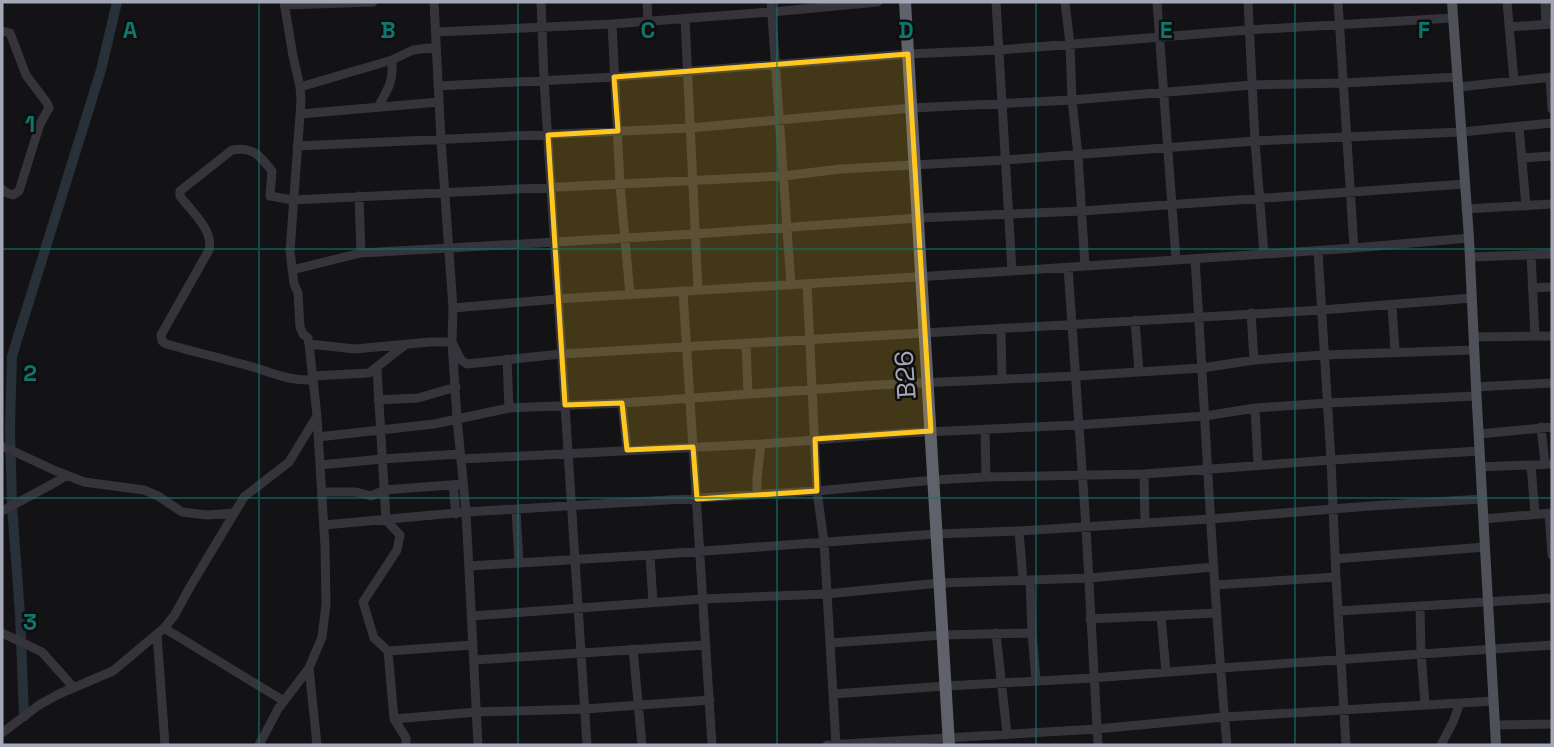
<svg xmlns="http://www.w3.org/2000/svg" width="1554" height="747" viewBox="0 0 1554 747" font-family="'Space Grotesk',sans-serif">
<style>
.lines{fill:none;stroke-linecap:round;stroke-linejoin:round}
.river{stroke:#28303a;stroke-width:10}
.minor{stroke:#34343a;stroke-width:9}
.major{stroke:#4f5159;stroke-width:10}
.highway{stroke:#5f616b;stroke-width:12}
.marked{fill:#ffc721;fill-opacity:0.2;stroke:#ffc721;stroke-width:5;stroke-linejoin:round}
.grid{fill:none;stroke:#0f766e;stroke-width:2;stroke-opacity:0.55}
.labels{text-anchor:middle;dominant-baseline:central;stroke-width:5;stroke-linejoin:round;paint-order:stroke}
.street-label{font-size:26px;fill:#a3a7b6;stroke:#0e0e10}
.grid-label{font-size:23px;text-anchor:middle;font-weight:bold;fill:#0f766e;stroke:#0e0e10;stroke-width:5;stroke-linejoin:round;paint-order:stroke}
</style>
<rect width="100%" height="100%" fill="#131315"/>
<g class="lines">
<path class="river" d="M24,716L20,614L12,506L10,428L12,356L101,70L117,2"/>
<path class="minor" d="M434,2L441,140L453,308L452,342L457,418L466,512L478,745
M541,2L544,80L587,745
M647,2L648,21
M771,2L791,285
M996,2L1012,271
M1065,2L1070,44L1072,100L1078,155L1085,266
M1157,2L1176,260
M1248,2L1255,141L1264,254
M1338,2L1354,248
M1507,2L1514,81
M1545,2L1546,24
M285,5L373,2
M685,19L698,290
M612,24L620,185L630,294
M1509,27L1552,24
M2,31L10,33L26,75L47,103L49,108L40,124L19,191L13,195L7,193L2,189
M436,32L612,24L772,12L878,2
M1550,77L1552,109
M438,86L614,77L908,54L999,50L1248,30L1453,18
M300,87L392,60L413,50L436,47
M1459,87L1552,77
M378,107C389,87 393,83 392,60
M300,114L439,102
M1519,127L1526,206
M297,146L690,128L912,108L1072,100L1252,85L1343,83L1458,77
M1522,158L1552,156
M359,196L361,253
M1466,209L1552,204
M1318,251L1331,460L1336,577L1346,745
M1531,255L1535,336
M1470,257L1552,254
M1195,259C1206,421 1212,583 1227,745
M1068,267L1086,527L1098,745
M292,270L361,253L695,234L918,218L1082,211L1465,184
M807,284L817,491L824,542L836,745
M1532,288L1552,287
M683,291L712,745
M1392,305L1395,351
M453,308L558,299L1012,271L1354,248L1469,238
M1251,313L1254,360
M1135,320L1139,372
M1001,328L1002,379
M1473,337L1552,336
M746,343L748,394
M309,344L355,349L430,342H452L461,360L467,364L561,354L1322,310L1472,298
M507,359L509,408
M377,369L386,520L400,535L397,550L363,602L374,638L388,651L394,719L406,738V745
M313,376L369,373L405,345
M313,380C290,381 275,374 253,367C224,359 195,352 166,344L162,341L161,335L209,250C214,230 191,211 180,196V191L232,150C253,146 260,156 272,171L270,196L293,200L784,176L840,169L1005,160L1255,141L1462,132L1552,123
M1476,387L1552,383
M378,400L418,398L456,387
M622,403L627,450
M1255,408L1258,465
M1541,427L1545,464
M985,430L986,477
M1479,434L1552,427
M318,437L434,424L509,408L622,403L877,385L1075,376L1202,368L1254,360L1324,355L1474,350
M2,446L56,471L84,482L144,490L158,496L182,512L207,515L234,513
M461,459L761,444L905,433L1078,425L1205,416L1255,408L1327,403L1476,396
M320,465L382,459L460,454
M1531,465L1535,514
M1481,467L1552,464
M1144,474L1145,523
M453,485L456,514
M384,490L463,484
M322,492H356L371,496L385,490
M757,495V478L761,444
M516,510L519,563
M2,511L56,482L67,475
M1549,513L1552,555
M1484,519L1552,513
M324,525L466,512L817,491L934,480L986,477L1144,474L1331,460L1480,451
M1019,531L1023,580
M650,555L653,603
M1335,559L1485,547
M469,566L650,555L936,534L1019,531L1210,519L1370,506L1482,499
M1030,580L1032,633L1036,681
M1215,585L1336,577
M1420,606L1421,653L1425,704
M1338,611L1552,598
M471,616L703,599L826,594L940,583L1089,578L1214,567
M1161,616L1166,672
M1090,619L1217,613
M164,628L284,701
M2,633L42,652L74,688
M996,633L1007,734
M157,634L165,745
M830,643L943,635L1032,633
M633,649L642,745
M388,651L473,645
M474,660L706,645
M309,668L317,745
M833,694L946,686L1093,678L1220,668L1552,645
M394,719L477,712L585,709L710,700
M1495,725L1552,724
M2,733L39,705L59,694L113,671L164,628L174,616L190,587L244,497L289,462L317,416L309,344L308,338L303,334L300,327L298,293L294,284L290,251L301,101L300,87L293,56L284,2
M259,745L278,709L309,668L322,637L326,604L325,546L317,416
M827,745L1097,729L1224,717L1494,701
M1441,745L1453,722L1460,703"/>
<path class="major" d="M1452,2L1469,238L1476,387L1496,745"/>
<path class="highway" d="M905,2L949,745"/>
</g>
<path class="marked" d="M908,54L931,431L815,439L817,491L697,499L693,447L627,450L622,403L565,405L548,135L618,131L614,77Z"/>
<path class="grid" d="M259,2V745M518,2V745M777,2V745M1036,2V745M1295,2V745M2,249H1552M2,498H1552"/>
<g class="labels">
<g class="street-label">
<text transform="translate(905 375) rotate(-94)">B26</text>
</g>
</g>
<g class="grid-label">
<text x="130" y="38">A</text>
<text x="388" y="38">B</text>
<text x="648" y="38">C</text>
<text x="906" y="38">D</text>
<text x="1166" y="38">E</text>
<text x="1424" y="38">F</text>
<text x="30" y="132">1</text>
<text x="30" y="381">2</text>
<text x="30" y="630">3</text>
</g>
<rect width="1554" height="747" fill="none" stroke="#a3a7b6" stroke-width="7"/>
</svg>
